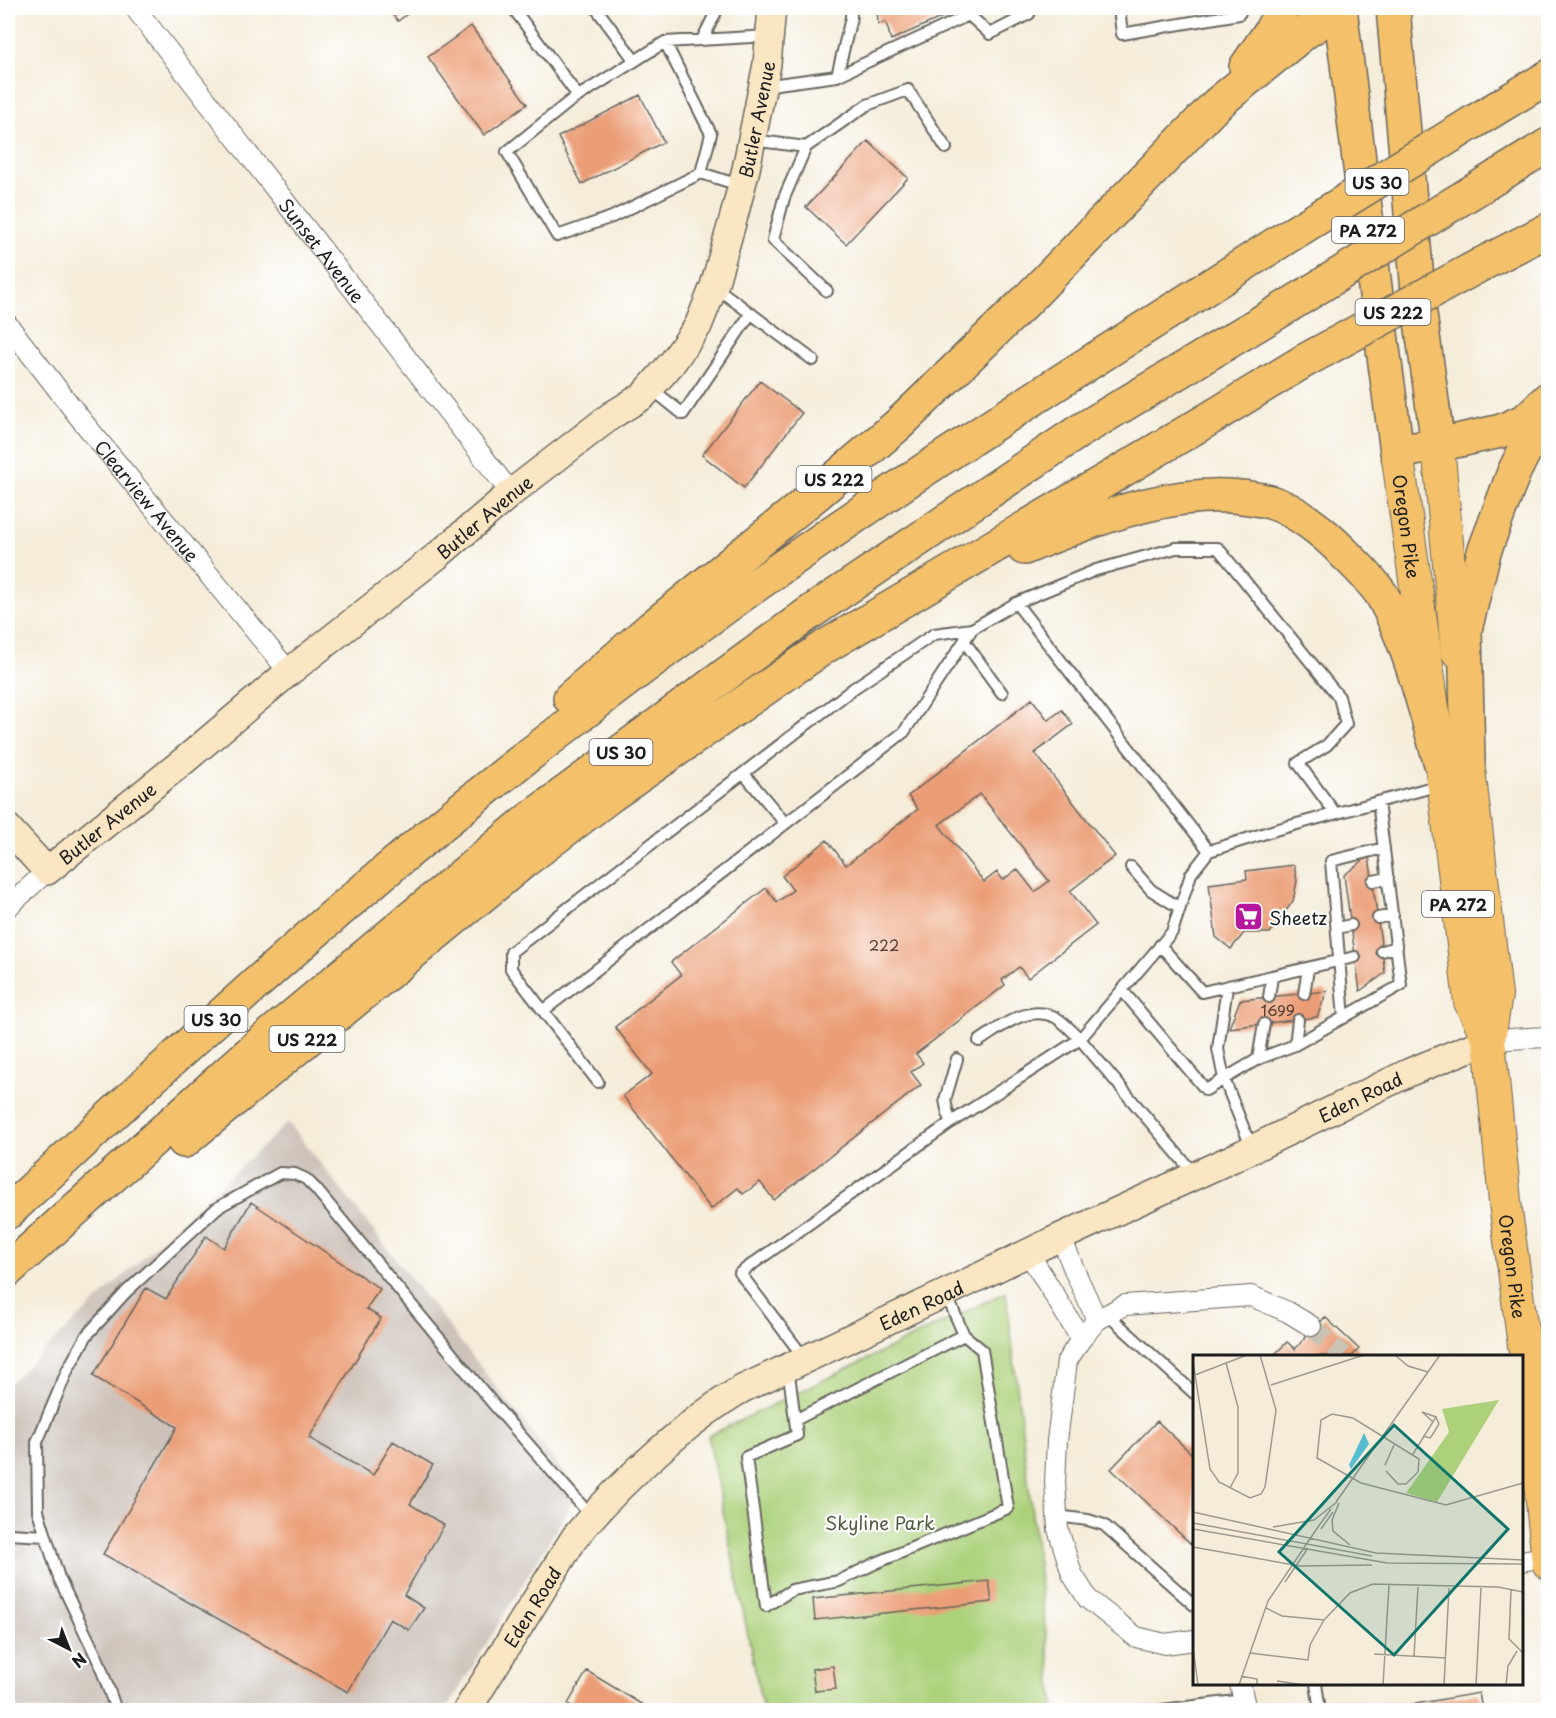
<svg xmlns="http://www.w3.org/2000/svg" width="1556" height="1718" viewBox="0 0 1556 1718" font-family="'Playpen Sans',sans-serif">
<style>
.industrial{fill:#ccc2b9}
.green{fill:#acd17a;stroke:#64764b;stroke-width:1.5}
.building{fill:#eb9e76;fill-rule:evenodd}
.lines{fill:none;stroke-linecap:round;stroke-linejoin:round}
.street-tunnel{stroke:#cac3b4;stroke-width:20;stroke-dasharray:20 10;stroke-linecap:butt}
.lane-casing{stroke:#68655e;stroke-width:14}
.street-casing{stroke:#68655e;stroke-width:22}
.secondary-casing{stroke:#68655e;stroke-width:30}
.primary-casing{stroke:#68655e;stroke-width:34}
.highway-casing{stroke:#68655e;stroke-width:36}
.lane{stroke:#fff;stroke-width:10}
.street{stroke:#fff;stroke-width:20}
.secondary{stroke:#fbe6c4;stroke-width:27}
.primary{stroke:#f4c16b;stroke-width:32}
.highway{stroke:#f4c16b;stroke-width:33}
.highway-bridge-casing{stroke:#68655e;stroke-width:36;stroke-linecap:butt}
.highway-bridge{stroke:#f4c16b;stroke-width:33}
.labels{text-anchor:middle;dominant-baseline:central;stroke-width:4.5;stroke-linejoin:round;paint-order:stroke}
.number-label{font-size:15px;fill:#503c32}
.shield{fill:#fff;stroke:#606060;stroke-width:1.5}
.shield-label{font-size:16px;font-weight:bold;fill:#1c1c1c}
.street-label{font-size:18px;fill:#1c1c1c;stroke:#fff}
.poi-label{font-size:18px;fill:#1c1c1c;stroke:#fff;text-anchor:start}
.park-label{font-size:18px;fill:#4e5b3d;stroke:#fff}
.inset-road{fill:none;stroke:#9e998e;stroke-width:1.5}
.view{fill:#0f766e;fill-opacity:0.15;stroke:#0f766e;stroke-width:3}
.inset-edge{fill:none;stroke:#1c1c1c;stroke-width:3}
</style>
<rect width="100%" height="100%" fill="#fff"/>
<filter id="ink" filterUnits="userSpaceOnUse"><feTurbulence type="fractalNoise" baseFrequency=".0167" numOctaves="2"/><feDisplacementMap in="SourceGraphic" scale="12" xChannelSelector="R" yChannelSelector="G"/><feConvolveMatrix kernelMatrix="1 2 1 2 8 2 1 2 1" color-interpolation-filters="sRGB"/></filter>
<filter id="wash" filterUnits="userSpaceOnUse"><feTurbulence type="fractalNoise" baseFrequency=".008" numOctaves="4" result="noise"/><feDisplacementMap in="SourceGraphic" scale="24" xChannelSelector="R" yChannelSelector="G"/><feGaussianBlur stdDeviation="1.35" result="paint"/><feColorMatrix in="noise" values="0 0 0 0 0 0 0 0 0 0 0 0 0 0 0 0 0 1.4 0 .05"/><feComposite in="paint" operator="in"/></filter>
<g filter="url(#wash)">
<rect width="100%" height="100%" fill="#f5edda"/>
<path class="industrial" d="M288,1122L579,1492L446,1710H8V1384Z"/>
<path class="green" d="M1006,1292L1055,1710H763L708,1436Z"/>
<g id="blocks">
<path class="building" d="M387,8H415L398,21Z
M877,8H963L891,40L886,22L878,24Z
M471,26L527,104L484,135L428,57Z
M640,95L664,142L582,184L558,137Z
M868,141L908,178L846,244L806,207Z
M760,381L802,413L744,488L702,455Z
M1032,699L1048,720L1062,710L1073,724L1035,753L1115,856L1070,891L1096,925L1028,978L1019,967L1002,980L1005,985L916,1054L923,1063L911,1072L921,1085L774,1200L760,1182L743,1194L738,1188L711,1209L623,1096L652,1074L615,1027L681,975L671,962L766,888L777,902L793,890L782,876L827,840L846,865L918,809L908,796ZM980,794L1049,881L1035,892L1017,869L1003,880L997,872L984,882L939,825Z
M1369,856L1385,973L1360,991L1344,875Z
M1294,865L1297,881L1293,901L1270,933H1244L1231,949L1216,937L1209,884L1247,879L1246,871Z
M1327,991L1317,1017L1229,1028L1240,1000Z
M251,1202L380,1289L366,1309L381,1318L309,1438L373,1475L393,1441L433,1465L410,1504L444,1525L404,1595L424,1608L409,1630L390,1619L348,1692L103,1554L177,1427L93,1376L146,1288L166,1299L206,1236L224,1248Z
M1325,1317L1359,1349L1352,1356H1273L1287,1342L1295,1349Z
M1157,1421L1192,1454L1194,1451V1539L1191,1544L1111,1469Z
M989,1581L992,1602L815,1620L813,1599Z
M833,1666L836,1689L815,1691L812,1669Z
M587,1671L651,1710H578L568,1704Z
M1479,1693L1482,1710H1386V1709Z"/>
</g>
</g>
<g filter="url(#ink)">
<use href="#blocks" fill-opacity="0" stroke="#68655e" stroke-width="1.5"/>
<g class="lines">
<path class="street-tunnel" d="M1311,1326L1343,1356"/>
<defs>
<path id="lane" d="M513,8L578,96
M596,8L635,61
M1119,8L1122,34L1239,14L1242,8
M702,40L718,8
M665,42L711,134L701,173
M837,76L969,15L990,34L1029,14L1032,8
M763,86L837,76L851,18V8
M752,140L806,147L867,105L908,90L946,148
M806,147L784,198L773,240L827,291
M742,186L701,173L612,217L557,236L507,152L569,102L665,42L769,36
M714,286L813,360
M652,389L683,414L751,313
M1016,603L1209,851
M964,641L1002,693
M744,774L785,823
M1131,867L1151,890L1180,908
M1373,881L1388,878
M1378,918L1393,915
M1337,928L1351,925
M1160,945L1202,992L1355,957
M1382,951L1397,947
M1122,990L1206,1090L1224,1079L1218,1049L1227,987
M1304,994L1308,969
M1269,997L1272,977
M543,1011L904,732L972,629
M1344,1018L1331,861L1384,848
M1295,1045L1298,1020
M1258,1059L1264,1024
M598,1082L511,969V952L854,688L934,634L972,629L1016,603L1096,570L1176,548H1218L1339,697L1346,724L1327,745L1298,763L1335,813
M950,1123L945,1100L957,1059
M1252,1149L1224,1079L1258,1059L1295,1045L1401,985L1378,802
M1195,1175L1080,1039L1172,932L1191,874L1209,851L1275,830L1440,785
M1107,1314L1194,1393
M805,1359L740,1273L950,1123L1080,1039C1073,1032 1064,1022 1055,1017C1027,1004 1001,1027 979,1041
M788,1367L797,1435L746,1457L766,1606L792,1590L839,1581L876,1563L1008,1508L982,1350L964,1335L946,1294
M795,1420L964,1335
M1057,1516L1088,1520L1104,1525L1194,1605
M8,1534L46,1536
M1316,1684L1320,1710
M116,1710L99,1662L59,1578L38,1511L37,1442L68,1369L87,1335L126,1292L217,1208L280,1173L295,1174L306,1179L316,1189L495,1406L591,1516
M1162,1710L1244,1700"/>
<g id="street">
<path id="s1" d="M135,8L511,493"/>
<path id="s2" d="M8,325L83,422L289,672"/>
<path d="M8,907L47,871"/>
<path d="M1489,1040L1548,1037"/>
<path d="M1061,1237L1075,1272L1097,1320"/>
<path d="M1028,1252L1081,1339"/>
<path d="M1522,1561L1548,1556"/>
<path d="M1194,1640L1165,1644L1136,1637L1088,1599L1072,1574L1058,1529L1055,1482L1057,1441L1067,1361L1081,1339L1097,1320L1125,1305L1251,1296L1288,1312L1311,1326"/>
<path d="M1240,1684L1246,1710"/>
</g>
<g id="secondary">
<path id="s3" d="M8,828L47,871L186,759L289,672L437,556L511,493L612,415L643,396L672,363L698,326L714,286L734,216L746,169L767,64L772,8"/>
<path id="s4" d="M467,1710L575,1537C601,1505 629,1477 660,1450C686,1427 712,1406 742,1389L946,1293L1050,1242L1242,1154L1410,1072L1489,1040"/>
</g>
<g id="primary">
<path d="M1438,445L1457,651"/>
<path id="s5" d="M1397,452L1441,764L1470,1002L1489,1040"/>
<path id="s6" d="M1465,736L1496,995L1489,1040L1506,1211L1534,1420L1548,1563"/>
</g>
<path id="highway" d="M1340,8L1379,319L1397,452L1438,445L1501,431L1526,420L1548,399
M1393,8L1420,314L1438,445
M1246,67L1270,32L1283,8
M1472,123L1548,77
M1472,192L1548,145
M1482,264L1548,230
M1024,548C1099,517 1188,481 1270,502C1295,509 1326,534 1344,553C1356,565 1375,583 1383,597C1410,645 1425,711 1441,764
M570,698L651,628L818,493L899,424L1025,302L1217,104L1304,33L1342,8
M1468,761L1465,630L1484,552L1514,472L1548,404
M184,1141L523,862L610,796L826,646L1209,419L1304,361
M8,1212C184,1047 362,882 555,735C640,669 726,605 815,544C968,438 1126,340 1282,240
M8,1270L263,1041L532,817L808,614L1078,432L1288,306"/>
</defs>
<use href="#lane" class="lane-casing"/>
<use href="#street" class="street-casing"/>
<use href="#secondary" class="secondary-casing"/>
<use href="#primary" class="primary-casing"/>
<use href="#highway" class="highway-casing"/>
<use href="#lane" class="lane"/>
<use href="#street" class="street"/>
<use href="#secondary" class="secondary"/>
<use href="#primary" class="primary"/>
<use href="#highway" class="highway"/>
<defs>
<path id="highway-bridge" d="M1282,240L1472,123
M1288,306L1472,192
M1304,361L1482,264"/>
</defs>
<use href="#highway-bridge" class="highway-bridge-casing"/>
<use href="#highway-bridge" class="highway-bridge"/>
</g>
</g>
<defs>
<symbol id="supermarket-square" viewBox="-11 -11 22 22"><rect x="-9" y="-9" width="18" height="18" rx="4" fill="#b5179e" stroke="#fff"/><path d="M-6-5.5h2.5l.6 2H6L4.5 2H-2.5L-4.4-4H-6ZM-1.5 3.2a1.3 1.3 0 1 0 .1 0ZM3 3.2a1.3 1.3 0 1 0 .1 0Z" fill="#fff"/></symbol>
</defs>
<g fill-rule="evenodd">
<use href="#supermarket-square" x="1232" y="900" width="33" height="33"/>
</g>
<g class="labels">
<g class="number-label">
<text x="884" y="944">222</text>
<text x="1278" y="1009">1699</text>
</g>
<g class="shield">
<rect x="1345.5" y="169" width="63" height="26" rx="4.5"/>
<rect x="1332" y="217" width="72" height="26" rx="4.5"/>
<rect x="1355.5" y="299" width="75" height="26" rx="4.5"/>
<rect x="796.5" y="466" width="75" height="26" rx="4.5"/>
<rect x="589.5" y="739" width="63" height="26" rx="4.5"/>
<rect x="1422" y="891" width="72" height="26" rx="4.5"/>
<rect x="184.5" y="1006" width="63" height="26" rx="4.5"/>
<rect x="269.5" y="1026" width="75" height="26" rx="4.5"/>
</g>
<g class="shield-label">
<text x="1377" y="182">US 30</text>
<text x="1368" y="230">PA 272</text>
<text x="1393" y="312">US 222</text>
<text x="834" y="479">US 222</text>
<text x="621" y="752">US 30</text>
<text x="1458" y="904">PA 272</text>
<text x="216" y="1019">US 30</text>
<text x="307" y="1039">US 222</text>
</g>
<g class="street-label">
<text stroke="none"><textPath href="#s3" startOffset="1125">Butler Avenue</textPath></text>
<text stroke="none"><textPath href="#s1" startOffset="306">Sunset Avenue</textPath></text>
<text stroke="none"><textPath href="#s2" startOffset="224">Clearview Avenue</textPath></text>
<text stroke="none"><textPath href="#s3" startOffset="621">Butler Avenue</textPath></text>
<text stroke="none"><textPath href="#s5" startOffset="75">Oregon Pike</textPath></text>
<text stroke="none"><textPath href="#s3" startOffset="135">Butler Avenue</textPath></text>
<text stroke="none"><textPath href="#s4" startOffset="1112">Eden Road</textPath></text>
<text stroke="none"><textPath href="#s6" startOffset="534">Oregon Pike</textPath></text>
<text stroke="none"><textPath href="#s4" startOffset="626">Eden Road</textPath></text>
<text stroke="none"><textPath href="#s4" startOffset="122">Eden Road</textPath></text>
</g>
<g class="poi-label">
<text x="1269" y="917">Sheetz</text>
</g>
<g class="park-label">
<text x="880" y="1522">Skyline Park</text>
</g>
</g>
<g transform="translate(1193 1355)">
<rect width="330" height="330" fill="#f5edda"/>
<path d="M306,45L244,147L213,138L256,77L249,54Z" fill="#acd17a"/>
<path d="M171,78L176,89L158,114L156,110Z" fill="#55bdd2"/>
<path class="inset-road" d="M202,0L215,11L235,17M0,7L17,114L26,127L57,143L68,139L72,132L83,55L67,0M33,8L45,52V118L37,133M2,20L54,0M78,30L171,0M230,81L237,83L240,79L246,69L243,62M220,99L243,62L229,57L240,67M192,110L201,90M193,116L205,129H213L225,117L226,104L160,63L139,59L128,65L124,103L168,128L253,150L330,128M143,147L247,0M146,148L139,165L140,176L157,190M0,157L183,198L330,205M0,168L179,201M80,172L121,165L144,147M125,172L138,154M0,174L194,208L329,209M128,174L140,157M0,192L107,211L179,210M92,227L115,193M318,235L316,284L330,298M73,253L89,261L131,265L157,238L180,229L305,232L330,237M0,293L5,330M57,298L115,305L117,290L131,265M181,299L253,303M221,301L225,232M48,321L64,324V330M84,326L111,330M46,330L75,246L125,172M190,330L196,230M251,330L256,233M283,330L288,233M313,330L315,311L324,296"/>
<path class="view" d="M201,70L315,174L201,300L86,197Z"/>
<rect width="330" height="330" class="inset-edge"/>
</g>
<rect width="1556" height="1718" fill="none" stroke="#fff" stroke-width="30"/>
<g transform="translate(69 1649) rotate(138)" stroke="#ffffff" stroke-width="4.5" paint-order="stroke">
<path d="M0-4.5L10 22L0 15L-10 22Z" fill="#1c1c1c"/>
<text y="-9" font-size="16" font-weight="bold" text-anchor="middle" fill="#1c1c1c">N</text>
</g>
</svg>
